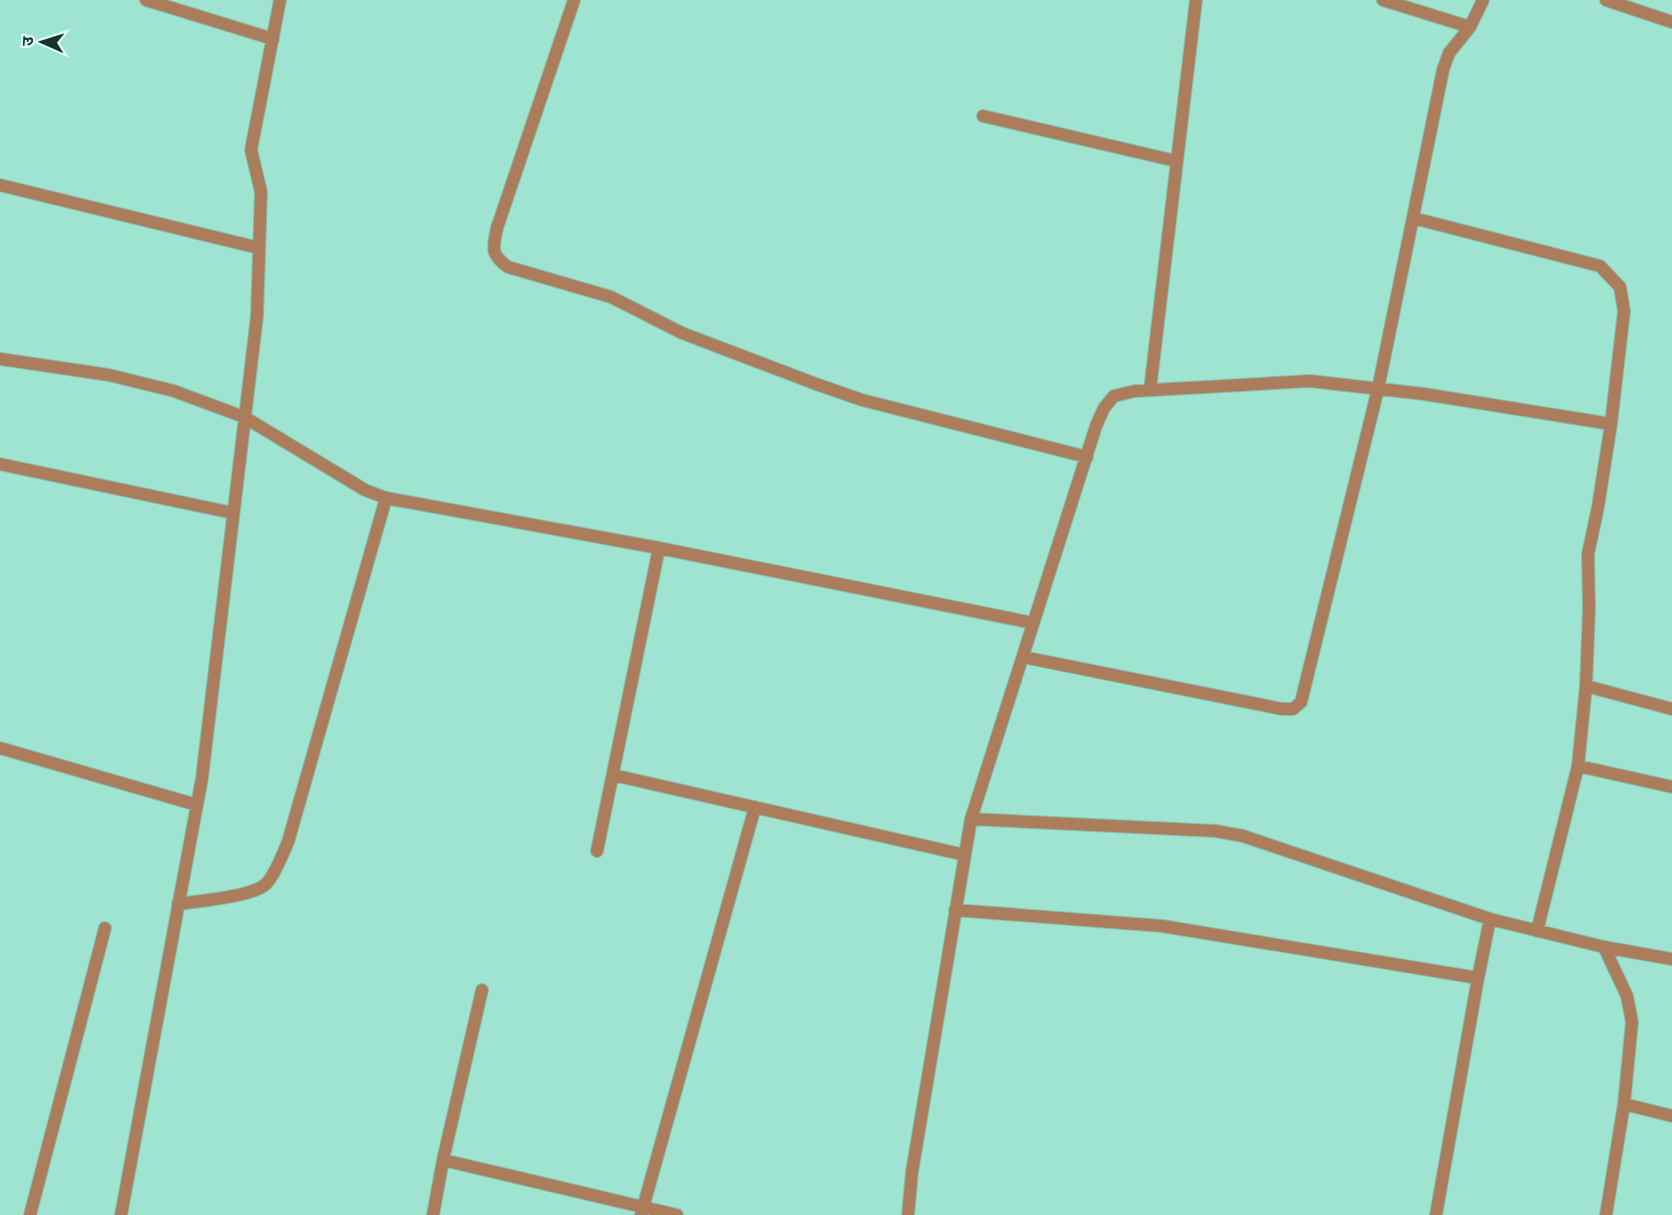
<svg xmlns="http://www.w3.org/2000/svg" width="1672" height="1215" viewBox="0 0 1672 1215" font-family="'Varela Round','Noto Sans Devanagari',sans-serif">
<style>
.lines{fill:none;stroke-linecap:round;stroke-linejoin:round}
.street-casing{stroke:#84c1af;stroke-width:14}
.street{stroke:#ac7d5d;stroke-width:12}
</style>
<rect width="100%" height="100%" fill="#9fe4d0"/>
<g class="lines">
<defs>
<path id="street" d="M146,0L273,39
M574,0L497,228C493,248 490,254 508,267L611,297L682,333L816,384L862,400L1087,457
M1383,0L1470,27
M1606,0L1672,22
M983,116L1176,161
M0,185L259,248
M1413,218L1600,266L1620,287L1624,311L1611,424L1598,507L1588,554L1589,609L1586,686L1578,766L1537,931
M0,359L109,375L174,391L244,417L365,490L386,498L659,548L1033,623
M1150,390L1196,0
M0,464L233,513
M1023,657L1282,709H1293L1301,702L1378,389L1443,70L1449,53L1470,27L1483,0
M1586,686L1672,709
M0,748L197,805
M1578,766L1672,787
M613,775L965,855
M971,819L1216,831L1243,836L1490,919L1604,947L1672,959
M597,851L659,548
M178,904C198,901 252,897 266,884C275,875 283,853 288,842L386,498
M955,910L1162,926L1478,978
M1604,947L1627,996L1632,1022L1624,1104L1606,1215
M1624,1104L1672,1116
M443,1160L677,1215
M30,1215L105,928
M121,1215L202,778L257,316L261,192L251,150L280,0
M433,1215L443,1160L482,990
M641,1215L755,807
M908,1215L912,1172L971,819L1096,426L1104,408L1114,396L1135,391L1310,381L1424,394L1611,424
M1436,1215L1478,978L1490,919"/>
</defs>
<use href="#street" class="street-casing"/>
<use href="#street" class="street"/>
</g>
<g transform="translate(42 42) rotate(273)" stroke="#dcfdf3" stroke-width="4.5" paint-order="stroke">
<path d="M0-4.5L10 22L0 15L-10 22Z" fill="#17332c"/>
<text y="-9" font-size="16" font-weight="bold" text-anchor="middle" fill="#17332c">उ</text>
</g>
</svg>
